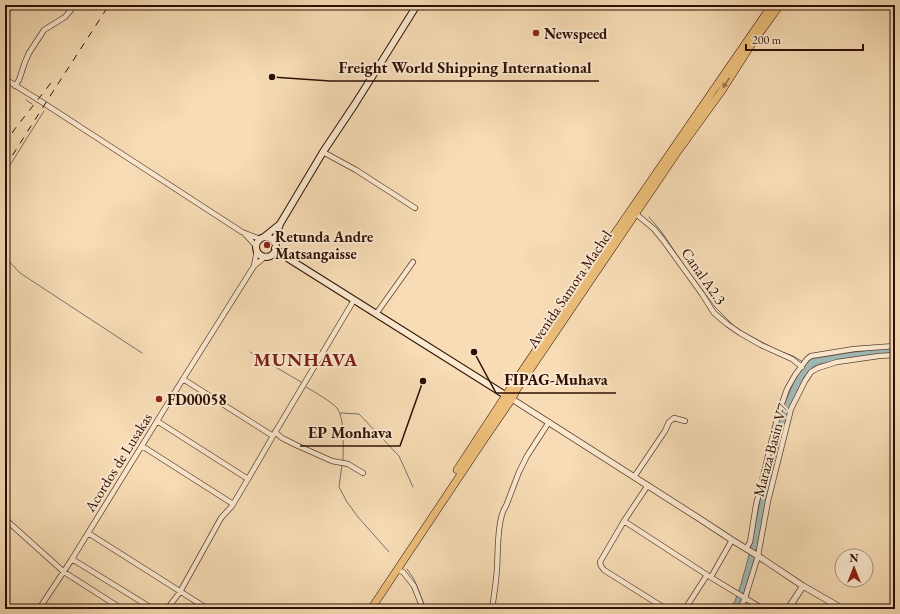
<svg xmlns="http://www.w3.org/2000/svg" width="900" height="614" viewBox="0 0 900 614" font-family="'EB Garamond',serif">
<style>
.water{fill:#a0b9b6;stroke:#72756f}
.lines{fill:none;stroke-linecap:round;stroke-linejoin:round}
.stream{stroke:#72756f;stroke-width:1}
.minor-casing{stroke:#604230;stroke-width:6}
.tertiary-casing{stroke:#604230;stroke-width:7}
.secondary-casing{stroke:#2e0f04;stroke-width:8}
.trunk-casing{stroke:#2e0f04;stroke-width:8}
.minor{stroke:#fae8cf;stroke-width:4.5}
.tertiary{stroke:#fae8cf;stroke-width:5.5}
.secondary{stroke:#fae8cf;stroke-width:6}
.trunk{stroke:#ecbe7a;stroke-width:7}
.rail{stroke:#2e0f04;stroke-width:1;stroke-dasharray:7 7;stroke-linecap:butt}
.oneway{fill:#966f45}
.poi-dot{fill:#8f2418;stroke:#fae8cf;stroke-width:1.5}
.labels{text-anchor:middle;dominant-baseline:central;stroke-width:4;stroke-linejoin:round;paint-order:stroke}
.poi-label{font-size:15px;font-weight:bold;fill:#2e0f04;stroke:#fae8cf;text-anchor:start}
.street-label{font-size:15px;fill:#2e0f04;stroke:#fae8cf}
.district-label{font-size:19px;font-weight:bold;letter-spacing:1px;fill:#7a1f14;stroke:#fae8cf}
.leader{fill:none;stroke:#2e0f04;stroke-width:1.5}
.callout-dot{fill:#2e0f04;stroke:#fae8cf;stroke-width:1.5}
.callout-label{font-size:16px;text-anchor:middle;font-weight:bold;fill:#2e0f04;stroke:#fae8cf;stroke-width:4;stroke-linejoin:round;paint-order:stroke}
</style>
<rect width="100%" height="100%" fill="#f7dcb5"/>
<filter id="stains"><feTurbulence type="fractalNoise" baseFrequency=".005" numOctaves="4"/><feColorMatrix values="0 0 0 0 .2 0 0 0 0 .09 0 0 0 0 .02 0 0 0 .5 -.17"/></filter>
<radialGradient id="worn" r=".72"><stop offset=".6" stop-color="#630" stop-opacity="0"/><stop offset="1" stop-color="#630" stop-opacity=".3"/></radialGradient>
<path class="water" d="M895,347V354L851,359L819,364L813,367L803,379L790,408L766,501L757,550L745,593L737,609H730L735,601L741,584L749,555L760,501L780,414L796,377L806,363H807L810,359L847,353Z"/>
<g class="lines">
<path class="stream" d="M5,87L8,88
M26,100L32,104
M5,173L44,111
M649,217L661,231L686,268L715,307L736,328L771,347
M5,257L20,273L142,353
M779,351L793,356L803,362
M250,352L301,382
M306,387C313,391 332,402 337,408C345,418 343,447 343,460
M340,413L359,414L399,456L413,487
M342,465L339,487L347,502L358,517L389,552
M407,569L414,579L426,609"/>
<defs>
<path id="minor" d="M5,79L45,104L242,232L260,239
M15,86L19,80L25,62L29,53L44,30L65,17L75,5
M323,152L356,170L415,208
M636,214L654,229L663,240L702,294L714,313L727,324L740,333L761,345L792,359L802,367
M245,234L256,246
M254,266L257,250
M376,314L413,262
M183,379L273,436
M157,421L248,479
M275,432L282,438L296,445L332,461L348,464L363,473
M142,446L233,504
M634,477L665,431L669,422L674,418L685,421
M648,485L624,521L600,562L601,566L604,570L666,609
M5,519L64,572L122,609
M624,521L707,575L763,609
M88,533L208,609
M746,549L750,542L756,505L778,415L787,389L795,375L807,359L811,356L854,349L895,346
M72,559L153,609
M397,570L403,572L414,586L423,609
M711,577L732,540
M39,609L72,559L183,379L254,266L266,256
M167,609L180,592L221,518L232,506L248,479L273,436L354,300
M492,609C494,596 496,582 497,569C498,553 497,518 506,506L519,472L527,456L549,422
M685,609L707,575
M740,609L745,598L758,556L768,501L791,409L805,381L811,372L818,368L837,362L879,356L895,355"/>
<path id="tertiary" d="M512,399L700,519L732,540L758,556L803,586L843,609
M788,609L803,586"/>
<path id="secondary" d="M264,237L280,224
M256 247a10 10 0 1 1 20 0a10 10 0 1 1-20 0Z
M274,242L280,224L323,152L355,104L417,5
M275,248L289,259L510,398"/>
<path id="trunk" d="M457,470L506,395L613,236L772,5
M371,609L485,438L507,406L512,399L517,389L676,154L721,92L751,45L780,5"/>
</defs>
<use href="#minor" class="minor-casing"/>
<use href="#tertiary" class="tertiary-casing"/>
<use href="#secondary" class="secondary-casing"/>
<use href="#trunk" class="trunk-casing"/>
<use href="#minor" class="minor"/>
<use href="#tertiary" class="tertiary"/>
<use href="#secondary" class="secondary"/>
<use href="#trunk" class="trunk"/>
<path class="rail" d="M5,145L14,130L54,79
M5,167L45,104L109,5"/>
</g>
<defs><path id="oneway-solid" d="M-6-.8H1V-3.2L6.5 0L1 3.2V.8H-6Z"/></defs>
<use class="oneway" href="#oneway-solid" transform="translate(726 83) rotate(123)"/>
<g class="poi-dot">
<circle cx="536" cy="33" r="4"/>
<circle cx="267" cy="245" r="4"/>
<circle cx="159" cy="399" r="4"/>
</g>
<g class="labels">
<g class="poi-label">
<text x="544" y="33">Newspeed</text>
<text x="275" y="236">Retunda Andre<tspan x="275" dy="17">Matsangaisse</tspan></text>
<text x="167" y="399">FD00058</text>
</g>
<g class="street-label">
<text transform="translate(704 276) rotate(55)">Canal A2.3</text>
<text transform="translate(569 289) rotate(-56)">Avenida Samora Machel</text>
<text transform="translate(770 450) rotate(-75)">Maraza Basin V7</text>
<text transform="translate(118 462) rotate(-58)">Acordos de Lusakas</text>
</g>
<g class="district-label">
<text x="306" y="359">MUNHAVA</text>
</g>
</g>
<path class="leader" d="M272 77L330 81H599M474 352L496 393H616M423 381L400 446H300"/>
<g class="callout-dot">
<circle cx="272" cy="77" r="4"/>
<circle cx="474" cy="352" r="4"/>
<circle cx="423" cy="381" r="4"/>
</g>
<g class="callout-label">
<text x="465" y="73">Freight World Shipping International</text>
<text x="556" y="385">FIPAG-Muhava</text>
<text x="350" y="438">EP Monhava</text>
</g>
<rect width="900" height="614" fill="none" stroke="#f7dcb5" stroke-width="20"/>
<rect x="6" y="6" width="888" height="602" fill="none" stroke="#2e0f04" stroke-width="2"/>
<rect x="10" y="10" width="880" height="594" fill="none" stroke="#2e0f04"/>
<g transform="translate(854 568)"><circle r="19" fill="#fae8cf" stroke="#a8917e"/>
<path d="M0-3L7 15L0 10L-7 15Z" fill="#8f2418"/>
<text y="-6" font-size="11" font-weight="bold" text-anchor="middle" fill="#2e0f04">N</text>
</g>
<path d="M746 44v6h117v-6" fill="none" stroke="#2e0f04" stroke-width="2"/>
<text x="752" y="44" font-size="12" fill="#2e0f04" stroke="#fae8cf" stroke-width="3" paint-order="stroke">200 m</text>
<rect width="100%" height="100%" filter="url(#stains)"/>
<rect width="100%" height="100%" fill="url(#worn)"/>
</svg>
